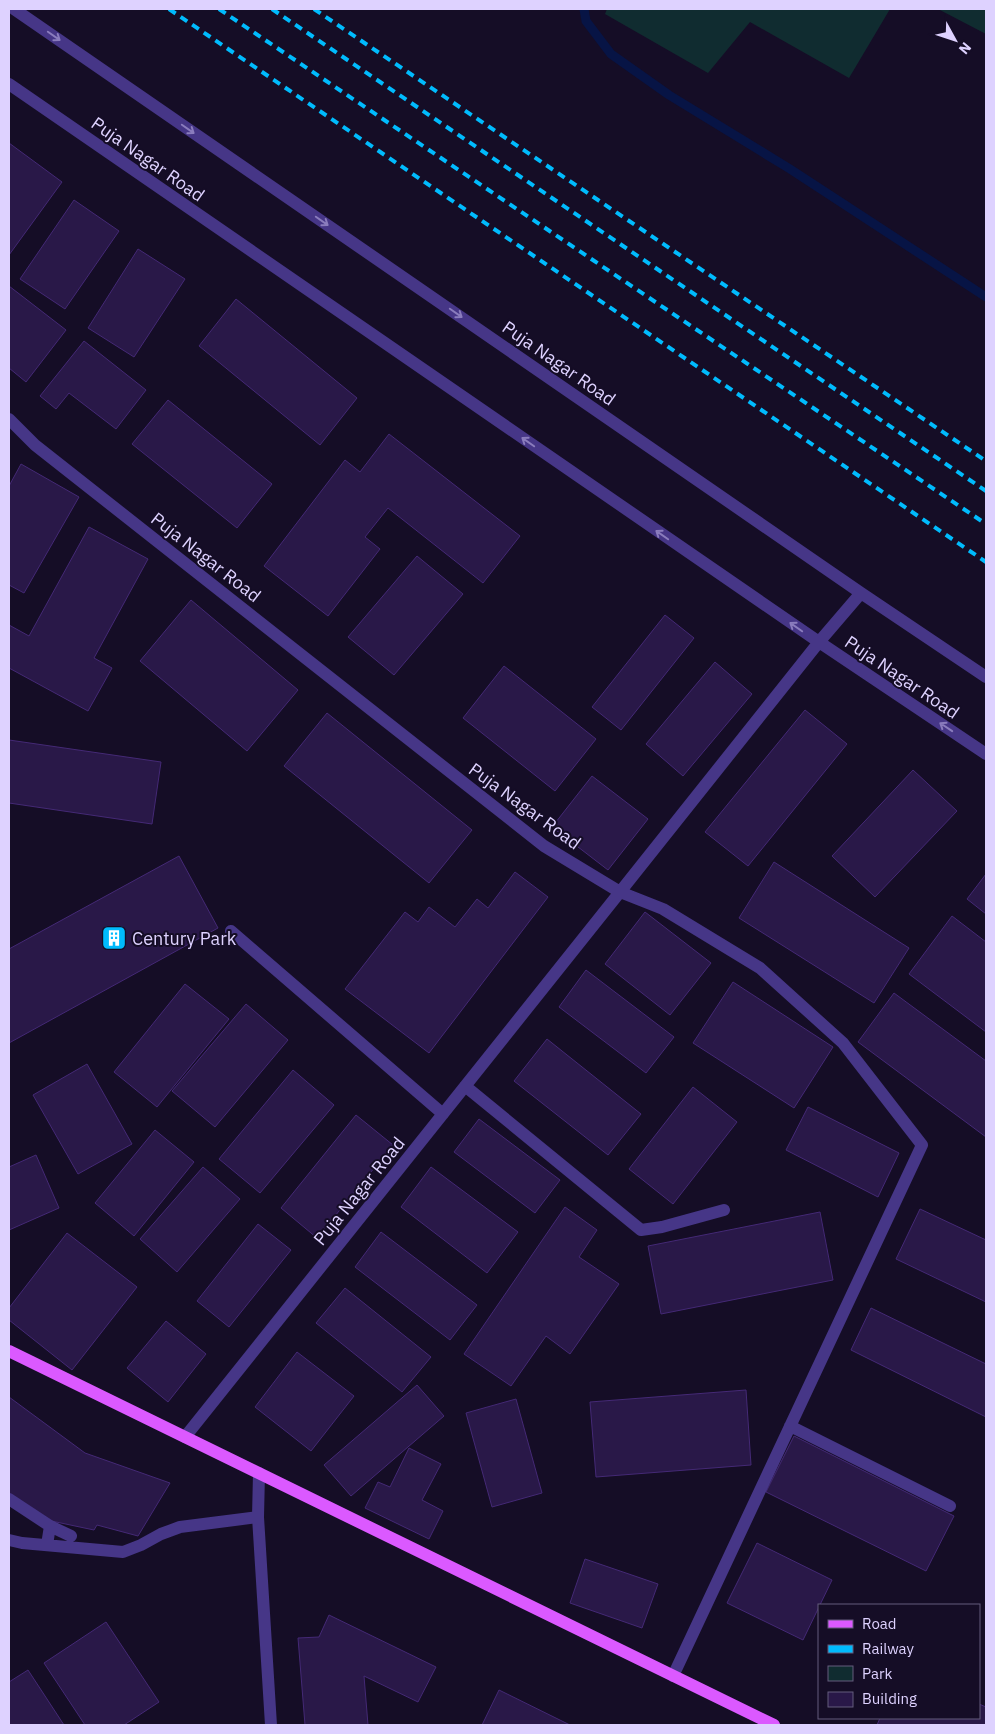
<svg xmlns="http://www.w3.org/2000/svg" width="995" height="1734" viewBox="0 0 995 1734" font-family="'IBM Plex Sans',sans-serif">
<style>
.green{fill:#102c30}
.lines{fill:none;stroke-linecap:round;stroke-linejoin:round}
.stream{stroke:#071445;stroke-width:9}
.building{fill:#291848;stroke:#442975}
.minor{stroke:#463687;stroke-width:12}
.major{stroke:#db59ff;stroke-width:12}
.rail{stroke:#00bbfd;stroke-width:4;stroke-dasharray:8 6;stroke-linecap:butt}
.oneway{stroke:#8a7cbd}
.labels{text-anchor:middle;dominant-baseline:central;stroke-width:4;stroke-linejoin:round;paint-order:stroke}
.street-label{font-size:18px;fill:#ded2ff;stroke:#150d26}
.poi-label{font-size:18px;fill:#ded2ff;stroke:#150d26;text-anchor:start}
</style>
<rect width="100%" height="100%" fill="#150d26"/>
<path class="green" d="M607,9H890L849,78L750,22L708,73L605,14Z
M938,9H986V34Z"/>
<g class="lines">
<path class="stream" d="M584,9L586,21L611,54L669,95L790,169L986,297"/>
</g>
<path class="building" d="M9,143L62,182L9,255Z
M74,200L119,231L65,309L20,279Z
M138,249L185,279L134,357L88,328Z
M9,286L66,330L26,382L9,368Z
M236,299L357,398L320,445L199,346Z
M84,341L146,390L116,429L69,393L56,409L40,396Z
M168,400L272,484L237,528L132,444Z
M389,434L520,536L483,583L388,508L365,537L380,549L328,616L264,566L345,460L360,472Z
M21,464L79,497L24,593L9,585V486Z
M89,527L148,559L94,658L112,668L88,711L9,668V625L29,636Z
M417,556L463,594L394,675L348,637Z
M191,600L298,690L247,751L140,661Z
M665,615L694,638L621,730L592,707Z
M715,662L752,694L683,776L646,744Z
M504,666L596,739L555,791L463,718Z
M805,710L847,744L748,866L705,832Z
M327,713L472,830L429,883L284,766Z
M9,740L161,762L152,824L9,803Z
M913,770L957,811L875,897L832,856Z
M592,776L648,819L608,870L552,827Z
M179,856L218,928L9,1043V949Z
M774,862L909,948L874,1003L739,918Z
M515,872L548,897L429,1053L345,989L405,912L418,922L429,907L455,927L477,899L488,908Z
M986,874V914L967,899Z
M645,912L711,963L670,1015L605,964Z
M952,916L986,942V1032L909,974Z
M586,970L674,1037L646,1073L559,1007Z
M733,982L833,1047L794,1108L693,1043Z
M185,984L229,1019L157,1107L114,1072Z
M894,993L986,1061V1137L858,1042Z
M246,1004L288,1040L215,1127L172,1091Z
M547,1039L641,1114L608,1155L514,1081Z
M87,1064L132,1144L78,1174L33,1095Z
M293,1070L334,1105L260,1193L219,1159Z
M693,1087L737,1122L673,1204L629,1169Z
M808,1107L899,1153L878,1197L786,1150Z
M356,1115L393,1145L317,1238L281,1208Z
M479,1119L560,1180L535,1213L454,1152Z
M155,1130L194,1162L134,1236L95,1203Z
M36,1155L59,1208L9,1230V1167Z
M203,1167L240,1199L177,1272L140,1239Z
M431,1167L518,1232L487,1273L401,1207Z
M565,1207L597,1230L579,1257L619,1284L570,1354L546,1336L511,1386L464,1354Z
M920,1209L986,1240V1302L896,1259Z
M820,1212L833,1280L661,1314L648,1246Z
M258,1224L291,1250L229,1327L197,1301Z
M381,1232L477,1305L450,1340L355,1267Z
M67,1233L137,1287L72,1370L9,1320V1308Z
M345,1288L431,1357L402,1392L316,1323Z
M871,1308L986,1364V1417L851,1350Z
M166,1321L206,1354L168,1402L127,1368Z
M297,1352L354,1396L311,1451L255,1407Z
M417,1385L444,1416L351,1496L324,1465Z
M746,1390L751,1465L596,1477L590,1402Z
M9,1397L85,1453L170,1483L138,1536L97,1525L94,1530L42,1519L9,1494Z
M516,1399L542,1493L492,1507L466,1413Z
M794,1436L954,1516L926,1571L766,1492Z
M409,1448L441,1464L422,1500L443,1511L429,1539L365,1508L378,1482L390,1487Z
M757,1543L832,1580L803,1640L727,1603Z
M585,1559L658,1584L642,1628L570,1603Z
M329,1615L436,1667L418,1702L364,1676L368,1725H305L298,1638L319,1637Z
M106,1622L159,1702L124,1725H85L44,1663Z
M28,1670L64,1725H9V1682Z
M499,1690L570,1725H482Z
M979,1704L986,1707V1725H877L880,1718H979Z"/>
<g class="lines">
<path class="minor" d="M14,9L861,593L986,677
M9,84L819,642L986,754
M9,419L35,445L544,846L620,892L185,1437
M231,931L443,1114
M465,1086L641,1230L662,1227L724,1210
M790,1426L950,1506
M259,1473L258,1517L271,1725
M9,1499L50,1526L47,1545
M50,1526L71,1536
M9,1540L22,1543L123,1552L141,1545L161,1534L180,1527L258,1517
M673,1676L922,1145L843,1043L760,968L663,909L620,892L819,642L861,593"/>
<path class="major" d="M9,1351L774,1725"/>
<path class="rail" d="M169,9L986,562
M219,9L986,524
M272,9L986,491
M314,9L986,461"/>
</g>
<defs><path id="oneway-shaft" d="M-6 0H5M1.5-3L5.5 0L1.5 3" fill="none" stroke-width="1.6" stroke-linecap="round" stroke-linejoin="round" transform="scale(1.25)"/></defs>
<g class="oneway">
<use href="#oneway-shaft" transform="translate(54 36) rotate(35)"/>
<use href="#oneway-shaft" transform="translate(188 129) rotate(35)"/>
<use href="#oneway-shaft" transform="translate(322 221) rotate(35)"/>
<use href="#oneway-shaft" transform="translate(456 313) rotate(35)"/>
<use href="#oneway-shaft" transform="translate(528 442) rotate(-145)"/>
<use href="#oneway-shaft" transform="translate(662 535) rotate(-145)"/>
<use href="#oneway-shaft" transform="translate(796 627) rotate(-145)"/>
<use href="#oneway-shaft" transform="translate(946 727) rotate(-146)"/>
</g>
<defs>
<symbol id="building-square" viewBox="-11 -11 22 22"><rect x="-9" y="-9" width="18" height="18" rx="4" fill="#00bbfd" stroke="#150d26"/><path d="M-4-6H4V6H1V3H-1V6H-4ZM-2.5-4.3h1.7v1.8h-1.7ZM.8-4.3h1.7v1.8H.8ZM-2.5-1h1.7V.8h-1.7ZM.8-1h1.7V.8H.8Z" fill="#fff"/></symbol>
</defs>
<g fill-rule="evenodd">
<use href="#building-square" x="100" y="924" width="28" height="28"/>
</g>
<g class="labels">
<g class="street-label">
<text transform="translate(148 159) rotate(35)">Puja Nagar Road</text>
<text transform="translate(559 363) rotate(35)">Puja Nagar Road</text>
<text transform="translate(206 557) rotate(38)">Puja Nagar Road</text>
<text transform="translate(902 677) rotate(34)">Puja Nagar Road</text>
<text transform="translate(525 806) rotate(36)">Puja Nagar Road</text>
<text transform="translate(359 1191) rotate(-51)">Puja Nagar Road</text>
</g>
<g class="poi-label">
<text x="132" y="938">Century Park</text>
</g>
</g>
<rect width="995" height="1734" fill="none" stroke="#ded2ff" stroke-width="20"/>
<rect x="818" y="1604" width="162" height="115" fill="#150d26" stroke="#655c7d"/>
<rect x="828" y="1620" width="25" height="8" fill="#db59ff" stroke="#655c7d"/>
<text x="862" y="1629" font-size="15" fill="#ded2ff">Road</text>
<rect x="828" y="1645" width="25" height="8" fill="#00bbfd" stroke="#655c7d"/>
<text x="862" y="1654" font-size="15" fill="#ded2ff">Railway</text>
<rect x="828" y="1666" width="25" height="15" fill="#102c30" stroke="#655c7d"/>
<text x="862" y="1679" font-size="15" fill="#ded2ff">Park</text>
<rect x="828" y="1692" width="25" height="15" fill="#291848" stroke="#655c7d"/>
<text x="862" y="1704" font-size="15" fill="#ded2ff">Building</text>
<g transform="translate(955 40) rotate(130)" stroke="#150d26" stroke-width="4" paint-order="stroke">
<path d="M0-4L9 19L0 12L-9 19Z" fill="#ded2ff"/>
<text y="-8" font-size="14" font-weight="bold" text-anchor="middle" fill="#ded2ff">N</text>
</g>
</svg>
